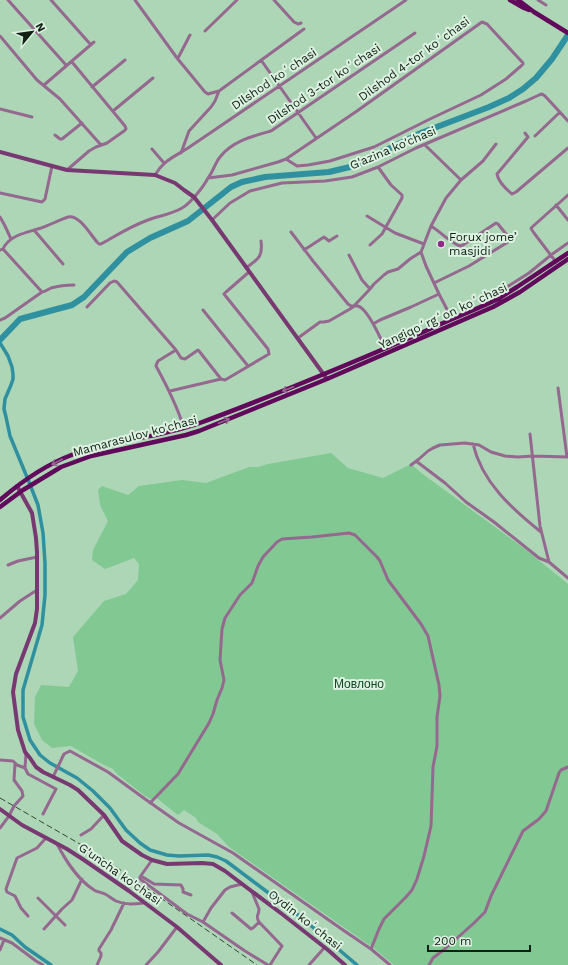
<svg xmlns="http://www.w3.org/2000/svg" width="568" height="965" viewBox="0 0 568 965" font-family="'Work Sans',sans-serif">
<style>
.green{fill:#82c893}
.lines{fill:none;stroke-linecap:round;stroke-linejoin:round}
.canal{stroke:#2f90a0;stroke-width:3.5}
.river{stroke:#2f90a0;stroke-width:6}
.street{stroke:#95688f;stroke-width:3}
.secondary{stroke:#783871;stroke-width:4}
.primary{stroke:#61095b;stroke-width:4.5}
.rail{stroke:#324838;stroke-width:1;stroke-dasharray:6 3;stroke-linecap:butt}
.oneway{stroke:#926690}
.poi-dot{fill:#94298c;stroke:#dcf1e0;stroke-width:1.5}
.labels{text-anchor:middle;dominant-baseline:central;stroke-width:4;stroke-linejoin:round;paint-order:stroke}
.street-label{font-size:12px;fill:#102014;stroke:#dcf1e0}
.poi-label{font-size:12px;fill:#102014;stroke:#dcf1e0;text-anchor:start}
.park-label{font-size:12px;fill:#0f4a25;stroke:#dcf1e0}
</style>
<rect width="100%" height="100%" fill="#add6b6"/>
<path class="green" d="M331,453L348,468L383,478L411,464L420,472L525,549L568,584V965H394L375,949L229,847L217,834L198,822L196,818L184,810L178,815L158,799H151L145,796L117,774L113,769L104,765L71,746L52,748L42,740L34,724L35,697L41,685L69,687L78,671L73,637L104,601L126,594L138,580L139,564L134,558L105,569L92,560L93,550L108,521L100,505L98,490L102,486L128,495L139,486L182,480L206,483L249,467H258L268,464Z"/>
<g class="lines">
<path class="canal" d="M0,343L8,356L12,367L13,374V379L11,385L5,399L4,409L6,417L10,436L29,482L38,505L43,533L45,563V595L42,625L23,690V717L30,740L40,755L50,763L77,778L93,791L110,808L126,830L140,843L150,850L167,855L179,856L208,855L217,857L226,861L302,918L357,965
M0,929L12,935L25,947L51,965"/>
<path class="river" d="M0,340L20,319L72,305L84,297L127,252L150,238L188,221L231,187L242,182L265,177L329,172L354,166L421,133L489,107L509,98L523,89L536,78L552,59L568,35"/>
<path class="street" d="M8,0L66,65
M51,0L91,45
M135,0L177,58L205,92L208,94L219,91L304,29
M274,0L294,22L298,24L301,23
M538,0L546,5
M482,22L487,24L523,63V64L521,66L506,79L481,95L430,119L374,147L330,161L308,165L297,166L286,159L357,111Z
M205,31L237,0
M0,36L37,80L60,99L101,145
M178,58L190,35
M261,60L316,138
M44,85L94,42
M92,87L125,60
M0,109L32,117
M113,111L153,78
M525,133L528,137L497,174C498,181 506,189 512,194L516,192L568,148
M55,135L60,139H62L82,123
M535,136L560,112
M425,145L461,180
M152,149L164,163
M181,153L189,131L211,107L215,101L219,91
M67,170L89,151L96,147L107,143L124,131L126,129L125,126L72,62
M155,175C164,160 174,157 188,148L406,0
M208,178L232,175L278,162L286,159
M0,193L42,202L45,199L52,166
M556,205L568,220
M367,216L395,233L424,244
M0,217L5,226L11,239
M212,220L230,203L250,191L282,183L325,181L352,177L378,167L416,148L526,101L539,95L542,94L545,96L568,121
M431,226C441,232 450,243 460,246L463,245L496,223L498,224L510,239L508,242L469,266L434,283
M34,230L63,264
M291,232L313,261L348,304L351,306C354,306 356,306 358,306C368,309 381,339 385,348
M370,245L382,234L402,198V195L391,185L378,167
M3,249L42,292C45,292 47,290 51,288C58,286 66,285 74,285
M0,250L3,249C9,235 28,232 41,228C50,225 59,220 68,217C79,214 90,234 97,242L99,244H101C117,235 131,226 148,220C159,216 172,214 182,208C190,204 204,186 208,178C213,172 215,163 220,157C232,141 253,136 271,131L415,33
M304,250L324,237L329,241L337,236
M349,255L362,280L370,289
M556,262L534,233L532,230L531,228L568,195
M246,268C258,259 263,257 261,241
M494,295L529,273L551,255L568,243
M87,307L110,283L114,281L117,282L176,350L181,358L185,359L198,350L199,351L221,379L225,380L269,354L268,349L224,294L226,292L249,272
M203,310L248,366
M452,319L439,294L426,266L421,252L431,226L446,198L461,180L483,161L496,144
M0,320L5,318L42,292
M373,324L380,320L411,307L439,294
M298,338L320,322H324L329,321L350,309L353,307L370,289L374,284L384,275L388,272L398,269L410,259L421,252
M176,350L158,361L157,363L156,366C167,386 177,406 184,428
M558,388L567,457
M170,391L221,379
M530,434L540,526L549,562L568,578
M473,444C482,482 511,508 541,532
M416,461L445,483L466,502L494,522L539,558L549,562
M411,465L419,459L428,451L433,448L440,445L465,443L479,445L491,452L505,456L518,457L533,456L568,457
M8,565L18,561L37,557
M0,618L20,601L37,590
M26,753L25,768L28,774L56,789L43,814
M0,760L13,761L17,765L25,768
M53,777L64,754L70,751L108,772L145,799L179,823L233,853L343,930L371,949L390,965
M150,803L178,774L209,723L213,714L217,700L222,688L224,680L220,660L222,629L225,618L240,595L252,583L258,566L263,557L277,542L282,539L312,537L349,533L355,535L377,557L380,561L388,580L421,624L428,636L439,685L440,696L437,717V746L433,767L431,826L424,856L417,879L412,890L406,897L384,919L379,929L371,949
M0,828L9,816L14,806L23,796L22,791L14,780L15,764
M81,835L91,829L104,815
M57,844C66,861 77,879 94,890C97,892 101,892 105,894C109,896 112,899 116,901C125,905 134,904 143,903
M152,860L140,877V879L187,914L203,922L245,951L268,965
M141,876L154,884L181,885L183,889V892L191,895
M252,892L259,909C259,916 255,915 259,922L282,946L270,965
M38,898L65,925
M232,913L251,929L253,928L259,922
M28,916L21,908L15,896L7,892L6,889L17,858L37,848L46,838
M203,922L211,908L225,890L230,887L242,884
M44,929L62,909L72,900L82,879
M0,938L12,943L36,961L43,965
M0,950L4,940
M97,965L101,956V953L99,951V949L111,930L124,903
M146,965L158,952L177,927
M309,965L325,947
M429,965L433,958L446,948L474,923L485,912L491,896L523,831L539,819L546,811L559,773L561,770L568,767"/>
<path class="secondary" d="M0,152L67,170L155,175L175,183L184,190L194,197L212,220L327,379
M17,486L32,513L36,538L37,552V609L35,623L16,674L13,692L18,730L25,752L30,758L36,767L43,772L70,785L78,790L104,815L122,841L142,855L152,860L167,864L202,863L213,864L225,871L282,914L328,950L345,965
M0,809L22,825L67,849L84,860L129,891L177,927L221,965"/>
<path class="primary" d="M510,0L524,8L529,10
M518,0L534,12L568,33
M0,500C22,481 47,464 74,454C114,440 157,438 197,424C273,396 347,365 421,333C446,321 473,311 498,299L517,287L568,253
M0,507L23,490L61,467L91,456L186,435L199,431L327,379L493,307L520,292L568,259"/>
<path class="rail" d="M0,798L99,855L257,965"/>
</g>
<defs><path id="oneway-shaft" d="M-6 0H5M1.5-3L5.5 0L1.5 3" fill="none" stroke-width="1.6" stroke-linecap="round" stroke-linejoin="round"/></defs>
<g class="oneway">
<use href="#oneway-shaft" transform="translate(288 389) rotate(159)"/>
<use href="#oneway-shaft" transform="translate(224 421) rotate(-22)"/>
<use href="#oneway-shaft" transform="translate(57 462) rotate(153)"/>
</g>
<circle class="poi-dot" cx="441" cy="244" r="4"/>
<g class="labels">
<g class="street-label">
<text transform="translate(414 59) rotate(-36)">Dilshod 4-tor koʻchasi</text>
<text transform="translate(274 79) rotate(-34)">Dilshod koʻchasi</text>
<text transform="translate(324 84) rotate(-34)">Dilshod 3-tor koʻchasi</text>
<text transform="translate(393 148) rotate(-23)">G'azina ko'chasi</text>
<text transform="translate(443 316) rotate(-25)">Yangiqoʻrgʻon koʻchasi</text>
<text transform="translate(135 436) rotate(-15)">Mamarasulov ko'chasi</text>
<text transform="translate(120 874) rotate(35)">G'uncha ko'chasi</text>
<text transform="translate(305 920) rotate(38)">Oydin koʻchasi</text>
</g>
<g class="poi-label">
<text x="449" y="237">Forux jome’<tspan x="449" dy="14">masjidi</tspan></text>
</g>
<g class="park-label">
<text x="359" y="684">Мовлоно</text>
</g>
</g>
<g transform="translate(32 32) rotate(61)" stroke="#dcf1e0" stroke-width="3" paint-order="stroke">
<path d="M0-3L7 15L0 10L-7 15Z" fill="#102014"/>
<text y="-6" font-size="11" font-weight="bold" text-anchor="middle" fill="#102014">N</text>
</g>
<path d="M428 945v6h102v-6" fill="none" stroke="#102014" stroke-width="2"/>
<text x="434" y="945" font-size="12" fill="#102014" stroke="#dcf1e0" stroke-width="3" paint-order="stroke">200 m</text>
</svg>
